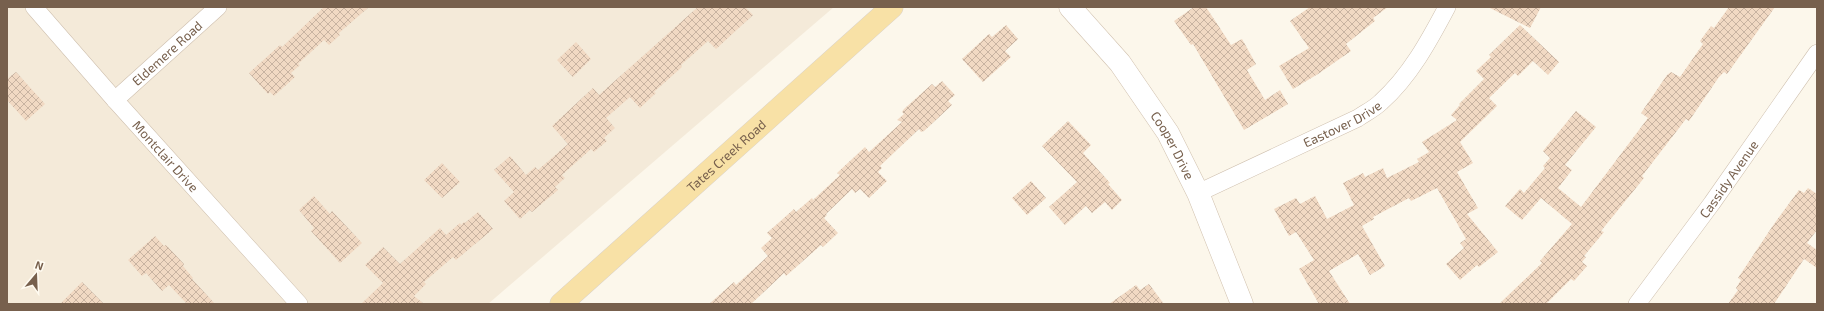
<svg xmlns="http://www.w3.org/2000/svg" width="1824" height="311" viewBox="0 0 1824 311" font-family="'Exo 2',sans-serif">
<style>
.residential{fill:#f4ead9}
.building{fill:url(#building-cross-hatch)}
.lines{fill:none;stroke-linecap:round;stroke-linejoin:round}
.street-casing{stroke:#cfc0af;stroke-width:18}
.secondary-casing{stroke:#d1c1ae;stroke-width:23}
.primary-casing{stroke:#d9d2cd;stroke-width:23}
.street{stroke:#fff;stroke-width:17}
.secondary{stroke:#fff;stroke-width:22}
.primary{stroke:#f8e1a6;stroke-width:22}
.labels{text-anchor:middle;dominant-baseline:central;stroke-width:3.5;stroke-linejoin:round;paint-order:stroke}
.street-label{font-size:13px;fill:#77604d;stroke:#fffbf1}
</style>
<defs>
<pattern id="building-cross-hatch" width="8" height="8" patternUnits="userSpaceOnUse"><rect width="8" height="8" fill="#f1d9c3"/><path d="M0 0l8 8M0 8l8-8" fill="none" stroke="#c8b3a1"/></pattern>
</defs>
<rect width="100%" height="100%" fill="#fcf7eb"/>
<path class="residential" d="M7,7H834L488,304H7Z"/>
<path class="building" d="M324,7H369L339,33L340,35L329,45L324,40L298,64L300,65L291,73L295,77L274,96L270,92L268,94L249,73L280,45L282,47Z
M698,7H745L753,15L716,49L708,41L681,65L682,67L654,92L656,93L640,108L630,97L606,118L615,128L604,138L607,141L594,152L591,149L562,175L565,178L555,187L558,190L532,212L530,210L520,219L504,201L514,192L494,170L510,156L526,175L535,167L538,170L568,144L552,126L593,88L599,95Z
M1194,7H1206L1231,45L1242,39L1256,64L1247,70L1265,100L1280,90L1288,104L1244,130L1193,44L1191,45L1174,21Z
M1310,7H1388L1373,18L1375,21L1346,44L1351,51L1318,74L1293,89L1279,66L1309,48L1290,21Z
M1488,7H1541L1530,28Z
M1729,7H1775L1727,74L1724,72L1719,77L1689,121L1686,119L1642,176L1644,178L1601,231L1604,232L1584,256L1586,257L1582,262L1587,266L1574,281L1571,279L1546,304H1499L1542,263L1540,261L1572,224L1541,198L1522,220L1505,206L1520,189L1524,193L1545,168L1543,166L1550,158L1543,151L1576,111L1596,127L1565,165L1572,170L1558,188L1581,207L1648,118L1641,113L1667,75L1671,72L1680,77L1703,44L1700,41L1711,26L1714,28Z
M1006,25L1018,39L1005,51L1011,57L983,82L962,59L989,34L992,37Z
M1520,25L1559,62L1548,75L1533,61L1518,76L1515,73L1489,98L1497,106L1460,142L1473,163L1457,172L1478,208L1467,214L1498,252L1479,267L1477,265L1460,280L1446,264L1464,248L1460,243L1466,239L1437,188L1411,201L1409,198L1373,217L1374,219L1362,226L1385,266L1370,275L1358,254L1329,271L1350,304H1319L1299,269L1314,260L1296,232L1289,236L1274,209L1296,198L1300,204L1315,196L1327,219L1354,205L1343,183L1363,173L1365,177L1383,168L1387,178L1419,162L1417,159L1429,152L1422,142L1457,120L1451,115L1460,105L1459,104L1484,79L1476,71L1491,57L1489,55Z
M576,42L591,59L573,77L557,60Z
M16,72L45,104L26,121L7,100V79Z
M942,81L955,95L948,101L952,105L924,131L921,132L919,129L880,166L882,168L878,172L887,181L869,198L860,189L855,193L852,189L826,214L827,215L824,218L838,233L823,247L821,245L786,276L784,273L751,304H709L734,282L736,285L768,256L761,248L772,238L767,233L794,209L796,212L812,198L813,200L840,175L837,173L865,147L869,152L902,122L897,120L904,114L902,112L904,109L932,84L935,87Z
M1068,121L1091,145L1083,153L1110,183L1108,184L1122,200L1112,210L1105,202L1092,213L1086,206L1065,225L1049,207L1077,182L1042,146Z
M442,163L460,182L442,198L424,180Z
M1031,181L1046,198L1027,215L1012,198Z
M1808,188L1817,194V230L1807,243L1817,250V268L1804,259L1774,304H1728L1738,290L1736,288L1741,280L1738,278L1774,224L1799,190L1804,193Z
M314,196L330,214L332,211L362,243L340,263L311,231L314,228L299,210Z
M478,212L493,229L456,260L453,257L424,282L426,284L414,296L424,304H361L383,283L365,265L383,247L400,264L440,228L446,235L460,223L461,225L464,222L465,223Z
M155,236L164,246L166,245L184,264L183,266L193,278L192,279L215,304H187L169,285L162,291L146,273L142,276L128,260Z
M82,282L104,304H60Z
M1149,284L1164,304H1109L1136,285L1140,290Z"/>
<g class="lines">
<defs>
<g id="street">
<path id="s1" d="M34,7L115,100L299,304"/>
<path id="s2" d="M115,100L218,7"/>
<path id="s3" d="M1198,193L1358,118C1365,113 1374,109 1381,102C1410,76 1429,41 1447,7"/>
<path id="s4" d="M1637,304L1712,203L1817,53"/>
</g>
<g id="secondary">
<path id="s5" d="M1070,7L1120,63L1168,133L1198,193L1242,304"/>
</g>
<g id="primary">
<path id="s6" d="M561,304L892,7"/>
</g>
</defs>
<use href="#street" class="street-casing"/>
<use href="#secondary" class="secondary-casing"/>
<use href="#primary" class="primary-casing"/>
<use href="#street" class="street"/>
<use href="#secondary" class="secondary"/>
<use href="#primary" class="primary"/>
</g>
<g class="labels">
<g class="street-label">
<text stroke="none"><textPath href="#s2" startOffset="70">Eldemere Road</textPath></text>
<text stroke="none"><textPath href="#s3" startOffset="160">Eastover Drive</textPath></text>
<text stroke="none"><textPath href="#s5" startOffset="173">Cooper Drive</textPath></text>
<text stroke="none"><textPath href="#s1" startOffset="199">Montclair Drive</textPath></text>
<text stroke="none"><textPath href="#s6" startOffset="222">Tates Creek Road</textPath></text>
<text stroke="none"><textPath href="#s4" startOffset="155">Cassidy Avenue</textPath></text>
</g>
</g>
<rect width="1824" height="311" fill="none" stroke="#77604d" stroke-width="16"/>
<g transform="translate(36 275) rotate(19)" stroke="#fffbf1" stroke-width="3" paint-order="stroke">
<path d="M0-3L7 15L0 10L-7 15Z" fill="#77604d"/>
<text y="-6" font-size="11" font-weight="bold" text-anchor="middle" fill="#77604d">N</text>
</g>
</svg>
